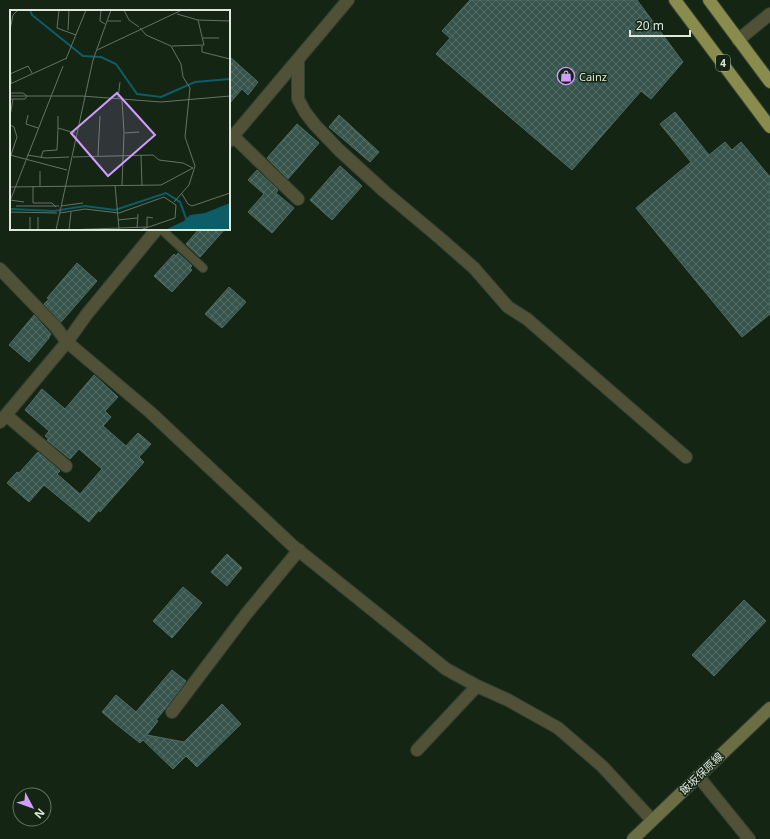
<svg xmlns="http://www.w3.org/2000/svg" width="770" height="839" viewBox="0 0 770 839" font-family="'Noto Sans','Noto Sans JP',sans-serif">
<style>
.building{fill:url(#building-cross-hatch);stroke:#4f6d65}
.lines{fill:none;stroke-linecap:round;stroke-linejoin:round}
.service-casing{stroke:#314030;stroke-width:10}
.minor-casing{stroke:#314030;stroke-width:14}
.secondary-casing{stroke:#314030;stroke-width:14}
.trunk-casing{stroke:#314030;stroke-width:14}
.service{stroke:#505137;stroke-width:8}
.minor{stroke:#505137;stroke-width:12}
.secondary{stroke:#6b6d43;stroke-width:12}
.trunk{stroke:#8a8c4e;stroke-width:12}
.labels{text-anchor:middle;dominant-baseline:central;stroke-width:3;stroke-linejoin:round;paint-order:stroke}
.shield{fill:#152514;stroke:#a2aea1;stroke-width:1}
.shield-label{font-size:10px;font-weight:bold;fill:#dee8dd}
.poi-label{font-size:11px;fill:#dee8dd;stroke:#152514;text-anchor:start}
.street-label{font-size:11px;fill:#dee8dd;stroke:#152514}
.inset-river{fill:none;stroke:#0c5d67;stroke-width:2}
.inset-road{fill:none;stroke:#657364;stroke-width:1}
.view{fill:#d09dff;fill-opacity:0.15;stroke:#d09dff;stroke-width:2}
.inset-edge{fill:none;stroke:#dee8dd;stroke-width:2}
</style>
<defs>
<pattern id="building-cross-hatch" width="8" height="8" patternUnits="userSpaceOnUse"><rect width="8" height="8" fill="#37554d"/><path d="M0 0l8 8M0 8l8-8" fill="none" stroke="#546d66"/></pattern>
</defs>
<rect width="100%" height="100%" fill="#152514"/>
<path class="building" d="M470,0H637L683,62L651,99L641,91L572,170L436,54L450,38L442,31Z
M229,56L258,82L248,95L242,89L229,104Z
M675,112L709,155L725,142L732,150L741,142L770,177V314L742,337L636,208L691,162L660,124Z
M339,115L379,152L370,162L329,127Z
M297,124L319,143L288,179L267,158Z
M340,166L362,186L332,220L310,200Z
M257,170L278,190L276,193L294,208L272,233L248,212L264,194L248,180Z
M199,229H225L200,257L186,244Z
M178,253L192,266L190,268L192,270L172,292L154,276L174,254L176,256Z
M77,263L97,281L61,322L44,304L49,299L47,298Z
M229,287L246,302L222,328L205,314Z
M34,315L51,334L49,337V338L29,362L9,345Z
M94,375L118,397L105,411L111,417L103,426L126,446L138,433L151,444L139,457L144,462L100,512L99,510L89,522L44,485L29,502L7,483L17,472L19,473L38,452L60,471L57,474L80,494L102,469L79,449L70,459L47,440L49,439L45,436L49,431L25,410L42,389L65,409Z
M227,554L242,568L227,586L211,572Z
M183,587L202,603L172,638L153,621Z
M744,600L766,621L714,676L692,655Z
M172,670L186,681L165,709L156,720L158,721L147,735L184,742L222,704L241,724L197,767L186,756L173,769L143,740L140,743L116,724L102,712L116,695L136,712Z"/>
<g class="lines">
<defs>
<path id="service" d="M161,229L203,268"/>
<path id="minor" d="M738,40L770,14
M298,59V99L305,112L315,125L339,150L385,192L441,239L474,268L508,307L527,319L686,457
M233,136L298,199
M229,141L348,0
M0,269L55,326L67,342L150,412L293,546L446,669L477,686L508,700L558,728L602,766L652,820
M6,415L66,466
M0,422L67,342L87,314L157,229
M172,712L247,613L299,550
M417,750L477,686
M698,776L749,839"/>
<path id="secondary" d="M633,839L770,708"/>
<path id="trunk" d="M675,0L770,127
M709,0L770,82"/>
</defs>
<use href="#service" class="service-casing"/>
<use href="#minor" class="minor-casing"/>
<use href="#secondary" class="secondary-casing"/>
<use href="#trunk" class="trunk-casing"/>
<use href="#service" class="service"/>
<use href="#minor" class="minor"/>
<use href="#secondary" class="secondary"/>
<use href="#trunk" class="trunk"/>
</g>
<defs>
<symbol id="shop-ring" viewBox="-11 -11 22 22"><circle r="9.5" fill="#152514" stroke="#d09dff" stroke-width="1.5"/><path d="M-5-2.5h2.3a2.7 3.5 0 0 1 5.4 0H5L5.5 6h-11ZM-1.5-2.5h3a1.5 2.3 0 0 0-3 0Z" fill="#d09dff"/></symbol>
</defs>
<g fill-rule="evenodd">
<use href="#shop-ring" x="556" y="66" width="20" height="20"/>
</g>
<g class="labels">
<rect class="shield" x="716" y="55" width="14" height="16" rx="3"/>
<g class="shield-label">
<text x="723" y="63">4</text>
</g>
<g class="poi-label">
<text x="579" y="76">Cainz</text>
</g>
<g class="street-label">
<text transform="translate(701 773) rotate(-44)">飯坂保原線</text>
</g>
</g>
<g transform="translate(10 10)">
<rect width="220" height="220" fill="#152514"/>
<path d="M220,193V219L155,220L174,211L180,205L195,203Z" fill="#0c5d67"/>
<path class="inset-river" d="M20,0L22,5L73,46L91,47L106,54L127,84L151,87L185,72L220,69M0,199L44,201L75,196L105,200L156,183L170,192L177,211"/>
<path class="inset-road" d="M49,0L47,18L66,25M91,0L90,11L95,14M114,0L119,10L129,17M188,10L220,11M98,11H111M130,18L136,25L161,36L171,54L173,67L180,78L175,127L185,156L179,175L164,192M0,20L3,5L8,0M58,20L59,0M193,28H209M162,36L194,35L188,10L167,4M192,36V42L220,49M87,40L172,0M0,49L1,73M56,49L76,0M0,64L18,56L22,63M0,74L57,48M0,83H13L17,86L15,89H0M0,86H72L151,92L220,86M108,88L110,72M112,90L114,123L112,175M18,105L16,114L28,118M0,106L3,89M48,106V118L65,123M0,115L4,117L7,127L0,148M115,123L129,122M0,145L57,160M17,145L36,148L59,147M131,145L132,176M88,146L90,106M63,147L143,145L149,150L173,153L183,158M31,148L33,141L47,140L48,118M105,175L109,219M23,176V193H42L46,197M30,176V161M0,177L151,175L183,158M172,184L178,194L182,196L220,183M0,190L14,192M0,191L53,56M6,196H49M51,196L73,193M0,202L47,203M50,203L75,199L109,203L154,187L166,195L165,208L130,220M20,207V220M28,207V220M108,210L127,208M127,218L128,204M46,220L83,50L101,0M55,220L137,217V207L143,208M59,220L61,202"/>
<path class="view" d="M107,83L145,125L98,166L61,123Z"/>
<rect width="220" height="220" class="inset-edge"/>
</g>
<g transform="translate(32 807) rotate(131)"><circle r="19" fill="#152514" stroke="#657364"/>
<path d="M0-3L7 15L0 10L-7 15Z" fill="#d09dff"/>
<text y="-6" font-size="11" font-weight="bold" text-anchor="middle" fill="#dee8dd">N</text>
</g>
<path d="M630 30v6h60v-6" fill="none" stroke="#dee8dd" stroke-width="2"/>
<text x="636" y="30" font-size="12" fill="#dee8dd" stroke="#152514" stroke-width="3" paint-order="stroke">20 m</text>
</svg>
